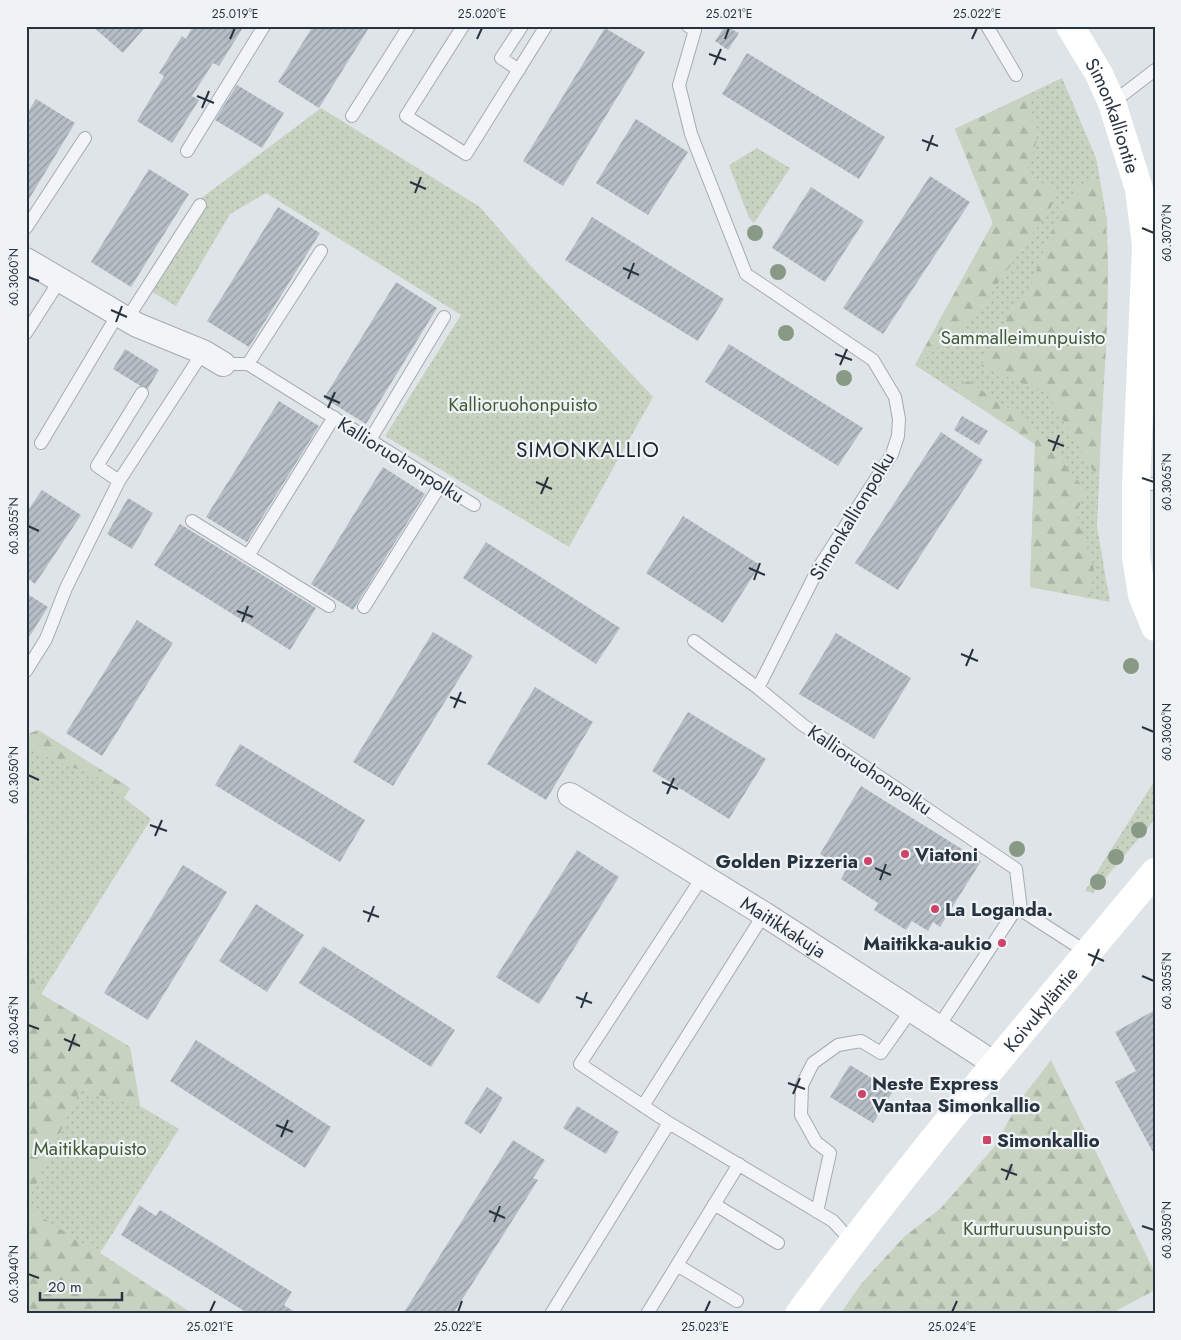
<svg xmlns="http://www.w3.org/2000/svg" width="1181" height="1340" viewBox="0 0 1181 1340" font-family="Jost,sans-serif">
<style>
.grass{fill:url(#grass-dots)}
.forest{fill:url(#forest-firs)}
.building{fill:url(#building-hatch)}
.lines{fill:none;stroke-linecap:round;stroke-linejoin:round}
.lane-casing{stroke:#a4abb2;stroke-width:14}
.street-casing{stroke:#a4abb2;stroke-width:26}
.lane{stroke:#f2f4f7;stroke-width:12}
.street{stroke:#f2f4f7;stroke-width:24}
.secondary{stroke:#fff;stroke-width:28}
.tree{fill:#889986}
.ticks{fill:none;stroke:#283340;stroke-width:2}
.poi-dot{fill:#ce4468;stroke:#eff3f6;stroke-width:2}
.labels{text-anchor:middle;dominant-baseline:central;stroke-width:4.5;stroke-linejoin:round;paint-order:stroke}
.street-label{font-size:19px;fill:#283340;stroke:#eff3f6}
.park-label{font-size:19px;fill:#415b35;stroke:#eff3f6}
.poi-label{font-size:19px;font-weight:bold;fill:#283340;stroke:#eff3f6;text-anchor:start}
.quarter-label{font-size:21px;letter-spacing:1px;fill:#1a2430;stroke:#eff3f6}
.neatline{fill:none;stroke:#283340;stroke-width:2}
.ticks-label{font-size:12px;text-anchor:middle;fill:#283340}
</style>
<defs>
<pattern id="grass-dots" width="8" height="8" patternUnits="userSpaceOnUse" patternTransform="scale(1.25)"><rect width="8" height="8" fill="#c7d2c0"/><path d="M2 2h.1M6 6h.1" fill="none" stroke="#abb5a6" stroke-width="1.8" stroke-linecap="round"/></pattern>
<pattern id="forest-firs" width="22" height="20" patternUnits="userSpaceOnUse" patternTransform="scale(1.25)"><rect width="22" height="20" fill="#c7d2c0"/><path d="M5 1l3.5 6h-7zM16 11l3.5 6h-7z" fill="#abb5a6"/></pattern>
<pattern id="building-hatch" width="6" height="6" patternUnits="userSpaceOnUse" patternTransform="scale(1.25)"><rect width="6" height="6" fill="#b6bec5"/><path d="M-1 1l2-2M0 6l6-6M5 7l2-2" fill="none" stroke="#949ba1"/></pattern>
</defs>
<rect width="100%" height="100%" fill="#dfe4e8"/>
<path class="grass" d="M1062,78L1096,158L1107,220L1108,276L1097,527L1110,602L1030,587L1035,444L915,365L993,223L955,129Z
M321,108L480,207L531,266L653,397L569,547L385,436L461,315L266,193L230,214L176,306L144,287L200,199Z
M757,148L790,168L754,223L749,218L729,165Z
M38,730L130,788L124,798L151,819L41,994L130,1047L140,1106L179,1129L100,1253L193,1314H26V735Z
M1155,780V819L1093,893L1085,891Z"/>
<path class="forest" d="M1029,94L1037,140L1027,171L1055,193L1051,207L985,302L918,366L915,365L993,223L955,129Z
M1100,179C1116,277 1103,379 1098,479L1047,394L981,366L1005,321L1030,288L1050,234L1077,186Z
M968,381L1033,425L1087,492L1076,512L1094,569L1090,598L1030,587L1035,444L953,389Z
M38,730L130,788L124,797L102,779L32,751L26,753V735Z
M26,964L41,994L130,1047L140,1106L80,1090L26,1206Z
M1051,1060L1155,1273V1290L1110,1314H840L861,1284L904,1237L941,1208L994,1147L1021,1099Z
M26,1207L193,1314H26Z"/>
<path class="building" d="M92,26H146L123,53Z
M193,26H244L219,66L213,63L192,96L199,100L172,143L137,121L164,76L159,73L182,36L186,39Z
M313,26H370L319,108L278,82Z
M725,26L739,33L728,50L715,41Z
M605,28L645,52L563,186L523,161Z
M747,53L885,137L859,179L722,94Z
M237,85L284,113L262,148L215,120Z
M36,99L75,123L26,204V115Z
M636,119L688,152L648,215L596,183Z
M149,169L189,194L131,287L91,262Z
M930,176L970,202L883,334L843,308Z
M811,187L864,221L825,282L772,248Z
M278,207L320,233L249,347L207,321Z
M592,217L724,299L698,341L565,260Z
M396,282L437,308L366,424L324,398Z
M729,344L863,428L838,466L705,382Z
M125,349L159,370L147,390L113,369Z
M279,401L319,426L247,542L206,517Z
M962,416L988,431L979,445L954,430Z
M941,432L983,460L898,590L855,563Z
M383,467L425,494L353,610L311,584Z
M42,490L81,515L35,584L26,577V513Z
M128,498L153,513L132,549L107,534Z
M683,516L760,565L723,623L646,573Z
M180,524L316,608L290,650L154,565Z
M486,542L620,628L596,664L463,578Z
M26,593L48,607L26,642Z
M137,620L173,643L102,756L66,733Z
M433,632L473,656L393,786L353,762Z
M836,633L911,678L874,739L799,694Z
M535,687L593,722L546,800L487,764Z
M688,712L766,759L729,819L652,771Z
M240,744L365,820L340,862L215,785Z
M861,786L981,861L940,927L933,922L928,931L912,921L906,930L874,910L878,903L841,879L846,870L820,854Z
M577,850L619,877L539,1004L496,977Z
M183,865L227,892L148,1020L104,993Z
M256,904L304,935L267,992L219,961Z
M323,946L455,1030L431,1067L299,983Z
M1155,1010V1156L1115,1082L1136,1071L1115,1032Z
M196,1040L331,1127L305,1168L170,1081Z
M850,1065L893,1091L873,1123L830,1097Z
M487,1087L503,1098L481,1134L464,1123Z
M577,1106L619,1132L606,1154L563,1128Z
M513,1140L545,1160L533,1178L538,1180L453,1314H403Z
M139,1205L156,1216L160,1210L292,1292L284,1305L298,1314H249L121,1235Z"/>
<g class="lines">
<defs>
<path id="lane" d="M463,26L406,116L466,154L546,26
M688,26L695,30L679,85L691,134L746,274L873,360L895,397L899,419L898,436L892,454L819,567L758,688
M987,26L1016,75
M519,70L501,58L522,26
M1112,103L1155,70
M352,116L409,26
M187,151L264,26
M26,228L85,138
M127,319L200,205
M26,333L60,280
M223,364H248L474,505
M248,364L321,251
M142,393L97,466L119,481L203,352
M370,440L444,317
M41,443L118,314
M1136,484H1155
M192,521L329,606
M248,556L334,417
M364,607L441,484
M694,641L758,688L803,725L1016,869L1021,910
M26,671L46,639L66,588L119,481
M703,876L580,1064L669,1123L833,1221L852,1242
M939,1026L1014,912L1021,910L1088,953
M643,1106L764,914
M714,1204L778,1243
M817,1212L830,1153L816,1142L801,1115L802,1085L813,1063L838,1045L861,1041L881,1053L912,1009
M677,1265L737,1301
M551,1314L669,1123
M647,1314L739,1164"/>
<g id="street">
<path d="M26,260L137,325L203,352L223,364"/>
<path id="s1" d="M570,795L764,914L995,1064"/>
</g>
</defs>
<use href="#lane" class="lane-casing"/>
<use href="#street" class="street-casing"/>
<use href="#lane" class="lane"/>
<use href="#street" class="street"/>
<g class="secondary">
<path id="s2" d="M1070,26L1099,74L1112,103L1139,189L1146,245L1136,484V556L1142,595L1155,627"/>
<path id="s3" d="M799,1314C911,1161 1034,1017 1155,872"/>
</g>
</g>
<g class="tree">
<circle cx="755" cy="233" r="8"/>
<circle cx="778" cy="272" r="8"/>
<circle cx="786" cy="333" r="8"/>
<circle cx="844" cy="378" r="8"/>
<circle cx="1131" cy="666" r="8"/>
<circle cx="1139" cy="830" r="8"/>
<circle cx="1017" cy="849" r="8"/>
<circle cx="1116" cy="857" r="8"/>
<circle cx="1098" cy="882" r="8"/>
</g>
<path class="ticks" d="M230,39L235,28M477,39L482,28M725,39L729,28M972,39L977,28M709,54L726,60M714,65L721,49M197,96L214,103M202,108L209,91M922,140L938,146M927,151L933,135M410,182L426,189M415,193L421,177M1142,228L1154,233M623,268L639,275M28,277L39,281M628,279L634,263M111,310L127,317M116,322L122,306M835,354L852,360M840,365L847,349M324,396L340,403M328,408L335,392M1048,440L1064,446M1053,451L1059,435M1142,478L1154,482M536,482L552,489M541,494L548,477M28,526L39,531M749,568L765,575M754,580L760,563M237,611L253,617M242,622L248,606M961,654L978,661M966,666L973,649M450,697L466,703M454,708L461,692M1142,727L1154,732M28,775L39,780M662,782L678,789M667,794L674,778M150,825L167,831M155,836L162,820M875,868L891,875M880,880L886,864M363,911L379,917M368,922L374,906M1088,954L1104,961M1092,966L1099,949M1142,976L1154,981M576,997L592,1003M581,1008L587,992M28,1025L39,1029M64,1039L80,1046M69,1051L75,1034M788,1083L805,1089M793,1094L800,1078M276,1125L293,1132M281,1137L288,1120M1001,1169L1017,1175M1006,1180L1012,1164M489,1211L505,1218M494,1222L500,1206M1142,1226L1154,1230M28,1274L39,1278M210,1312L215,1301M458,1312L462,1301M705,1312L710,1301M952,1312L957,1301"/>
<g class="poi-dot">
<circle cx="905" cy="854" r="5"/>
<circle cx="868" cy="861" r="5"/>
<circle cx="935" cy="909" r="5"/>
<circle cx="1002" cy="943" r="5"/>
<circle cx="862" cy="1094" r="5"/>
<rect x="982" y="1135" width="10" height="10" rx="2.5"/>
</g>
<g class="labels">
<g class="street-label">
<text stroke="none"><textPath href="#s2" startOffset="100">Simonkalliontie</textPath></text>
<text transform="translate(401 460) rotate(32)">Kallioruohonpolku</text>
<text transform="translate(852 516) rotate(-59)">Simonkallionpolku</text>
<text transform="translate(870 770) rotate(34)">Kallioruohonpolku</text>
<text stroke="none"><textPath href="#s1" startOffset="251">Maitikkakuja</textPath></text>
<text stroke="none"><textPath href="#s3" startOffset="389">Koivukyläntie</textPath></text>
</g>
<g class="park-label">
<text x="1023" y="337">Sammalleimunpuisto</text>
<text x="523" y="404">Kallioruohonpuisto</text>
<text x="90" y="1148">Maitikkapuisto</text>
<text x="1037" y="1228">Kurtturuusunpuisto</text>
</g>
<g class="poi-label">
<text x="915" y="854">Viatoni</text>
<text x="858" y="861" text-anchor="end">Golden Pizzeria</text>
<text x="945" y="909">La Loganda.</text>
<text x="992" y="943" text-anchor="end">Maitikka-aukio</text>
<text x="872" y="1083">Neste Express<tspan x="872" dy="22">Vantaa Simonkallio</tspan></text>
<text x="997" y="1140">Simonkallio</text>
</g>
<g class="quarter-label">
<text x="588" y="450">SIMONKALLIO</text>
</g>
</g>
<rect width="1181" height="1340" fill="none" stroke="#eff3f6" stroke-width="55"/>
<path d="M40 1292v8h82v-8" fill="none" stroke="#283340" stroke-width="2.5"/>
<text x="48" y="1292" font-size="15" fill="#283340" stroke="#eff3f6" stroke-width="4" paint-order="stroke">20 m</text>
<rect x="28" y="28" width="1126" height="1284" class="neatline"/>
<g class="ticks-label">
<text x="235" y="18">25.019°E</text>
<text x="482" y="18">25.020°E</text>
<text x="729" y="18">25.021°E</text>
<text x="977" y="18">25.022°E</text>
<text transform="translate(1167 233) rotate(-90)" y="4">60.3070°N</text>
<text transform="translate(14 277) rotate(-90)" y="4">60.3060°N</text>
<text transform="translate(1167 482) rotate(-90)" y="4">60.3065°N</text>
<text transform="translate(14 526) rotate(-90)" y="4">60.3055°N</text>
<text transform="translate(1167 732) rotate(-90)" y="4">60.3060°N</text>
<text transform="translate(14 775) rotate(-90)" y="4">60.3050°N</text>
<text transform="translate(1167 981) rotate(-90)" y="4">60.3055°N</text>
<text transform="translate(14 1025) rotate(-90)" y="4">60.3045°N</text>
<text transform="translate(1167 1230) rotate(-90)" y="4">60.3050°N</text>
<text transform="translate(14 1274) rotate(-90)" y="4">60.3040°N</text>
<text x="210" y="1331">25.021°E</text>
<text x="458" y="1331">25.022°E</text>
<text x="705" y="1331">25.023°E</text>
<text x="952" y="1331">25.024°E</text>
</g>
</svg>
